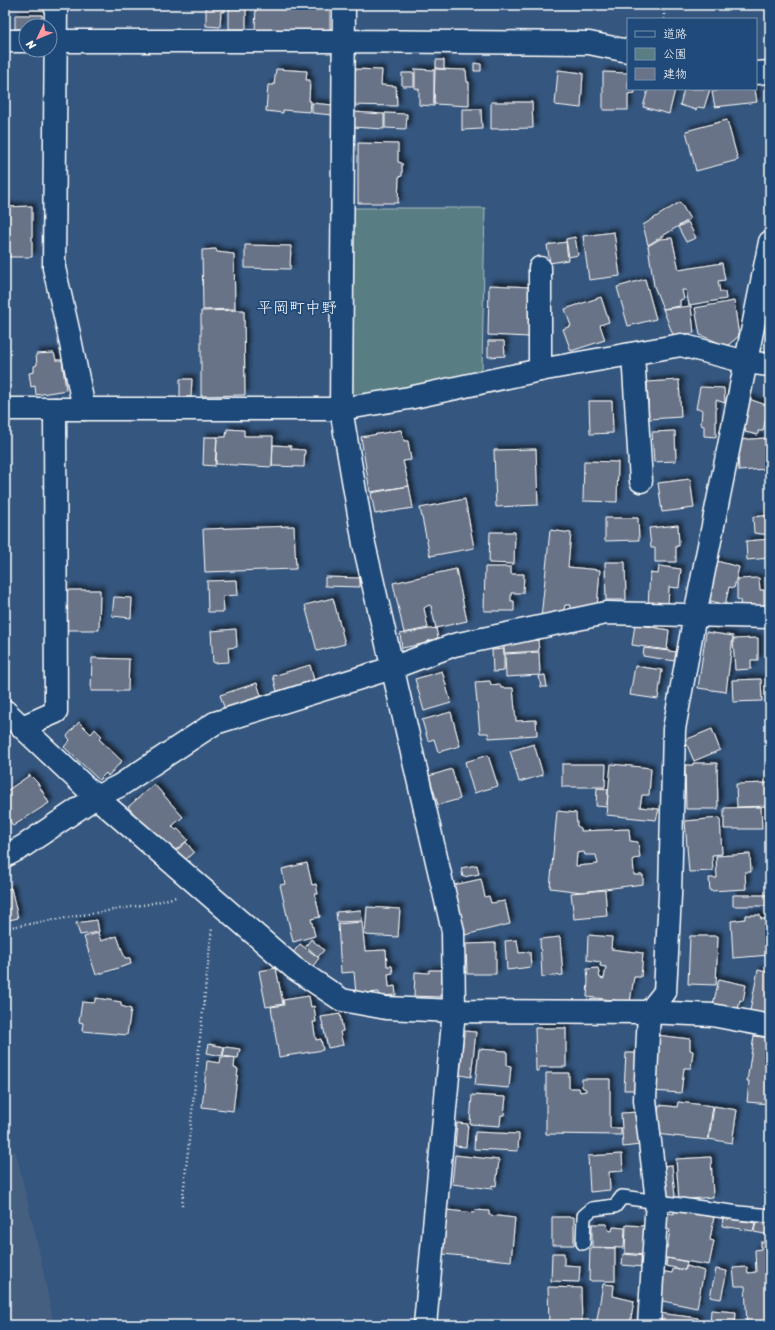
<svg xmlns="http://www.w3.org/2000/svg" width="775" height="1330" viewBox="0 0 775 1330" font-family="Sriracha,'Klee One',sans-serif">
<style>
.built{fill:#445f81}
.green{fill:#587d83;stroke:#acbec1}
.building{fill:#687387;stroke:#fff;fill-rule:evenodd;filter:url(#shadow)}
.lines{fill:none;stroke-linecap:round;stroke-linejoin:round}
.service-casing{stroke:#fff;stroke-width:16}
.minor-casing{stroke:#fff;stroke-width:25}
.tertiary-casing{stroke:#fff;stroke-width:25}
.path{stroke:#fff;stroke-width:2.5;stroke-dasharray:1 3;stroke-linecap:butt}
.service{stroke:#1f4a7a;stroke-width:13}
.minor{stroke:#1f4a7a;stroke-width:22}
.tertiary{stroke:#1f4a7a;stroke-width:22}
.labels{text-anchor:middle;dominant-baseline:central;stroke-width:3.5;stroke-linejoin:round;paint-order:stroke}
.quarter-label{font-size:16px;fill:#fff;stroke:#1f4a7a}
</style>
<defs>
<filter id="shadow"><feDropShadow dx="3.5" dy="-3.5" stdDeviation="2" flood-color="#0009"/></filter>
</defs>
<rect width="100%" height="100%" fill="#35567e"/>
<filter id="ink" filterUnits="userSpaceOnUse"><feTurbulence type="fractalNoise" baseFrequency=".025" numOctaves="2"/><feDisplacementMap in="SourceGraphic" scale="8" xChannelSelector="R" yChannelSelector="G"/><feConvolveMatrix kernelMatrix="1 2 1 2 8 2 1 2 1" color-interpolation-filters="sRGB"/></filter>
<g filter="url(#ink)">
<path class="built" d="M5,1148L16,1152L40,1255L54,1325H5Z"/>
<path class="green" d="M353,208H485L482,372L358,399L350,393Z"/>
<path class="building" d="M206,5H225V12L221,11L220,27L206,26Z
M256,5H310V7H330V32L255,31Z
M229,8H246V29H229Z
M15,15H42V26H26V29H15Z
M436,60H444V69L436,68Z
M474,63L481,64V71H474Z
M276,69L307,71L306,80H310L309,101H311L310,112L283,110V113L266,111L268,85H274Z
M353,69L382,70L381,85L396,86L397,106L351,105Z
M415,69L434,70V106L419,105V89L415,88Z
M435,69L466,70L467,82H469V106L434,104Z
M558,70L583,73L581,108L555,105Z
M603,72L628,73V89H635V93L628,94V110H603Z
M402,73H414V86H402Z
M648,89L675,90L669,114L643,107Z
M684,89H710L704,108L698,107L696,110L680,105Z
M718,89H755L757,102L715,107L712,92L717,91Z
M491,102H532L533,128L491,129Z
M312,103L333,105L332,115L312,113Z
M462,109H481L482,129L462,130Z
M354,112L384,114V129L353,127Z
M385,113L407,114L406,129L385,128Z
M727,120L738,160L696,171L686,131Z
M358,143L398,144V162L402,163V176L399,177L398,203H358Z
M680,202L690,219L648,245L643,225Z
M32,206V257H5V207Z
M688,222L696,238L686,242L678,227Z
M614,232L620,276L589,280L583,236Z
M575,237L578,255L569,257L566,239Z
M672,238L679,270L722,263L725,280L718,281L720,292H725L726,299L689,305L686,290H682L684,299L680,300V306L663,309L654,286L648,246L660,239Z
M566,242L568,260L550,263L547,245Z
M245,245L291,246L290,269L245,268Z
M216,249L217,252L234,254L235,309L203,310L202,250Z
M645,279L656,319L628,326L617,287Z
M489,285L531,287L529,337L488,335Z
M601,297L609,322L600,325L605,340L571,351L563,329L571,326L565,309Z
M734,301L739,336L727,346L700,335L695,308Z
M691,306L694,333L673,335L663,309Z
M244,310L245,395L201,396V311Z
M488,341H504L505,356L488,357Z
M54,353L56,360H62L66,390L36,395L35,386L31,387L29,373L34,372V366L37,365L36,354Z
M180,379H192L191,397H180Z
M679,380L681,417L649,419L647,382Z
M700,387L724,388L725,403L716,400V437L704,436V426L701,425L702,409H696Z
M746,398L769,406L763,431H758V435L745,432L746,429L739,427Z
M589,401H612L613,433L590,434Z
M227,429L244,430V436H273L272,467L216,464L217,437H226Z
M401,430L404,441H408L411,460L403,461L409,486L370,492L361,437Z
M675,431L676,461L654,462L652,432Z
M204,437H217L215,466L203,465Z
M765,438L766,469L739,471L737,440Z
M273,445L291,446V449L305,450L304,467L272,466Z
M536,449L538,505L496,507L494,450Z
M584,461L618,462L617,502L583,501Z
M690,479L694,508L662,512L658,483Z
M409,486L413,508L375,514L371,493Z
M465,499L474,548L430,556L420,508Z
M770,515V535L754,533L753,517Z
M605,518H638L639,540L605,541Z
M678,525L679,546H676V562H655V548H651L649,528Z
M294,526L296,569L205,572L203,529Z
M550,530L571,533L568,567L600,570L597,607L570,612V605H565L563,614L541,618Z
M490,532H515L514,564L489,563Z
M770,539V558L747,560L746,541Z
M713,560L739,567L734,588L729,587L725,605L708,600Z
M605,562H625L626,600H606Z
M659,566L681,569L679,588L669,587L668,606L648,605L650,573L658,574Z
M485,567H511V574H524L523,593H511V601H514V611H484Z
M456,569L467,621L436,628L431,606L429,605L424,608L428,628L404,633L393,583Z
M325,577L360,578V587L325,586Z
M759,578L760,590H764V607L741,608L740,600L737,599V579Z
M237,580L238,595L223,596L224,612H208L207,581Z
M66,590H100L99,630H65Z
M114,597L132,598L131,618L112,616Z
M333,598L345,644L317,651L305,605Z
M635,624L669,630L667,650L632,645Z
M436,628L438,638L428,641V643L402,648L400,634Z
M236,629L237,647L228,648L229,662L213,663L211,631Z
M706,632L733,636L726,692L698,688Z
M758,638V660H751V669L735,670L733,639Z
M538,640L539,651L504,653V642Z
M644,648L677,652L675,661L643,656Z
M504,649V671L493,672L492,650Z
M539,652L540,675L506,677L505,654Z
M92,658L129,659L128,691H91Z
M310,665L315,684L278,695L273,676Z
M635,666L662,670L658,699L630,695Z
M442,671L451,703L424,711L415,679Z
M545,675L547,687H541L539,676Z
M761,679L762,701L733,702L732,680Z
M490,681L491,685L500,684L501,688H513L516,721L536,720L537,735L489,738L488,733H480L475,682Z
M257,683L262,698L225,710L220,695Z
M451,712L460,746L438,752L434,739L428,741L422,720Z
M79,722L91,734L95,729L102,736L99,739L122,761L108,776L106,773L99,780L64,747L70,740L67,736Z
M712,729L720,750L694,761L685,740Z
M534,744L543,775L519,782L510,751Z
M488,755L498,786L474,793L465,762Z
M693,763H717L718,809H686L685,765H693Z
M562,764H606L605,787H562Z
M611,764L651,768L649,795H642L640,807L659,809L656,820L606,815Z
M452,769L460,799L438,805L429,776Z
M30,775L37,782L49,803L13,826L5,813V792Z
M770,783V806L737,807L736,784Z
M154,784L183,817L172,826L176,830L178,829L188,840L173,852L159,837L157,840L128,807Z
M597,788L608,789L607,807L596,806Z
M761,807L762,829H724V808Z
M557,811L576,813L577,826L581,828V831L629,829L630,841L638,842L640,858L633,859L634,875H643V884L582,892L550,888ZM584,852L585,855H596L598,864L576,866L577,853Z
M720,818L722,854L712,855L713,871L689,872L685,821Z
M186,842L194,852L183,862L175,852Z
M750,854L751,872H745L746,889L710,891L709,878H717L716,856Z
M307,863L312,885L316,884L318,894H315L320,917L311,919L315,936L293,942L280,885L285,884L282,869Z
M477,865L479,874L463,877L461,868Z
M481,879L485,897L489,896L491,903L505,901L510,924L465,935L454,885Z
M11,888L18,918L5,921V890Z
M605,890L607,916L574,919L571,893Z
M733,895H769V906H733Z
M367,907L400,909L398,937L365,935Z
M361,910L362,921L337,922L336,912Z
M745,915H760L761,919H770V955L733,958L731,921L745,919Z
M97,920L99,932L80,935L76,923Z
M362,922L365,951L386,950L387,966H392L393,973L388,974L389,987L395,986L396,995L379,996V992L356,994L354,972L341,973L338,924Z
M98,933L101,941L117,936L125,958H130L131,964L96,975L84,937Z
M588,935L612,937L611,949L643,953L641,977H634L630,1002L587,997L588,981L587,969L598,968L600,978L604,979L606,967L600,966L601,962L587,960Z
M690,936H718L716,985L688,984Z
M560,937L563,975L542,977L540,939Z
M311,939L324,950L318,957L306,946Z
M517,940L519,953L530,952L531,967L507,970L505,941Z
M496,943V974H467L466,944Z
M300,944L319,958L310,970L291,955Z
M276,968L283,1004L266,1007L259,971Z
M429,970H442L441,997L414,996L415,972L429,973Z
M758,970L770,973V1015L750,1011Z
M719,979L746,985L743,1001L740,1000L738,1010L713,1005Z
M309,996L311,1007L314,1006L316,1022H313L316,1040L321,1039L323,1050L279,1057L271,1007L284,1005L283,1000Z
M96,998L121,1002V1006L131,1009L127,1035L82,1031L83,1023L79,1022L82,1002L94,1003Z
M340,1014L343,1031L340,1032L343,1045L328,1048L321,1017Z
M535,1028H566V1067H539V1071H536Z
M464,1031L476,1032L471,1077L460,1075Z
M657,1035L690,1039V1050L693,1051L691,1068H684L681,1093L651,1091Z
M754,1036L770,1038V1104L747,1102L749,1081H747Z
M209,1044L224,1047L222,1056L207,1053Z
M225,1047L240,1049L238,1058L223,1056Z
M479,1049L507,1051V1065L511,1066L509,1088L475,1085Z
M626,1053H637L636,1090H624Z
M221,1057L235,1058L234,1068L238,1069L233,1111L202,1107L207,1061L220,1063Z
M546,1073H569V1088H579L580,1092L586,1091V1089L582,1087V1079H610V1128H621V1135L546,1134Z
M472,1095L506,1097L504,1115H501L500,1126L470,1124Z
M678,1102L713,1106L708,1140L656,1134L659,1105L677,1107Z
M714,1106L737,1110L732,1143L709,1139Z
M638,1112L640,1145L623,1147L621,1113Z
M457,1123L468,1124L466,1147L455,1146Z
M475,1132L519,1134L518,1151L474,1149Z
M622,1154L623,1171L609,1172L610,1190L590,1192L588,1156Z
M455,1155L499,1160L496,1186L492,1185V1189L452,1184Z
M711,1157L713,1197L679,1200L676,1159Z
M672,1165L675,1197L662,1195L660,1166Z
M447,1210L474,1213L475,1210L489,1211V1215L515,1218L511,1261L443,1254Z
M674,1211L714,1217L710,1240L714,1241L709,1265L660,1257L661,1247L667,1248L670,1230L661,1228L664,1212L674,1214Z
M552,1217H574V1245H552Z
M723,1218L755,1223L753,1231L722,1226Z
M756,1221L770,1224V1235L754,1232Z
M592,1224H607L608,1230L612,1231L613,1227L625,1228L624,1248L592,1247Z
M626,1225L646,1226L645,1255L625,1253Z
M761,1242H769L770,1325H747L745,1286H735L733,1268L747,1267L748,1273L756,1272L755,1250L761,1249Z
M590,1248H615V1281H589Z
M552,1253H564V1265L580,1266L579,1282L551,1281Z
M623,1254L644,1256L643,1267L622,1265Z
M667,1258L687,1262L685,1270L666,1266Z
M687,1266L704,1271L697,1308L658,1300L660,1271L672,1273L673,1269L685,1270Z
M716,1269L727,1271L721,1299L710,1297Z
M603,1284L614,1285L613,1296L634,1301L630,1325H596Z
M548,1287L581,1288L582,1325H549Z
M711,1310L736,1312L735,1325H710Z
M659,1313L698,1318V1325H657Z"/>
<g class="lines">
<defs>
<path id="service" d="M583,1243L584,1216L592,1209L615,1206L622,1197L739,1213L770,1216"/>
<path id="minor" d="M56,5L54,268L69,334L84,409
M344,5L341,409L364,544L453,931L454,1011L425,1325
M5,41H26
M50,41H344L589,43L628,51
M756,73L770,72
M540,268V370
M633,354L641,481
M5,711L96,797L294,968L342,1000L386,1008L454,1011L649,1012L712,1015L770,1026
M22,727L56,712L55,409
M5,856L22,847L96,797L119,786L215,723L392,668L454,645L606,613L770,617
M649,1325L657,1201L645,1100L649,1012L665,992L670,895L674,729L695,615L770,242"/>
<path id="tertiary" d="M5,409H341L409,398L540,370L681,345L746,362L770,365"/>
</defs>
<use href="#service" class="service-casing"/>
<use href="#minor" class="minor-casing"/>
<use href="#tertiary" class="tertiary-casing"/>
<path class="path" d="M664,19V5
M5,928L149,904L176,897
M182,1205L212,927"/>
<use href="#service" class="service"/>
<use href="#minor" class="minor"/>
<use href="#tertiary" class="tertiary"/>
</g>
</g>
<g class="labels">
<g class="quarter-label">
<text x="297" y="307">平岡町中野</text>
</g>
</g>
<rect width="775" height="1330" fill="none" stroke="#1f4a7a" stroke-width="20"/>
<rect x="10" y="10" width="755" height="1310" fill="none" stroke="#fff" stroke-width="1.5" filter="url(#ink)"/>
<rect x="627" y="18" width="130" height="72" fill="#1f4a7a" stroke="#7992af"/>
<rect x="635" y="31" width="20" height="6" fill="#1f4a7a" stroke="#7992af"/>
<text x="663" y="38" font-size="12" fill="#ffffff">道路</text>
<rect x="635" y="48" width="20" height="12" fill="#587d83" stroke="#7992af"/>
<text x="663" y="58" font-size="12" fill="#ffffff">公園</text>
<rect x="635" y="68" width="20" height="12" fill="#687387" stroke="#7992af"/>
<text x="663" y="78" font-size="12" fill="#ffffff">建物</text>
<g transform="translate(38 38) rotate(226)"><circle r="19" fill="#1f4a7a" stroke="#7992af"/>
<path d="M0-3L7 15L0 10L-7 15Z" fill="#ff9aa2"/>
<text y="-6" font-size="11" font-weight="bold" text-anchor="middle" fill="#ffffff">N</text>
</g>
</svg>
